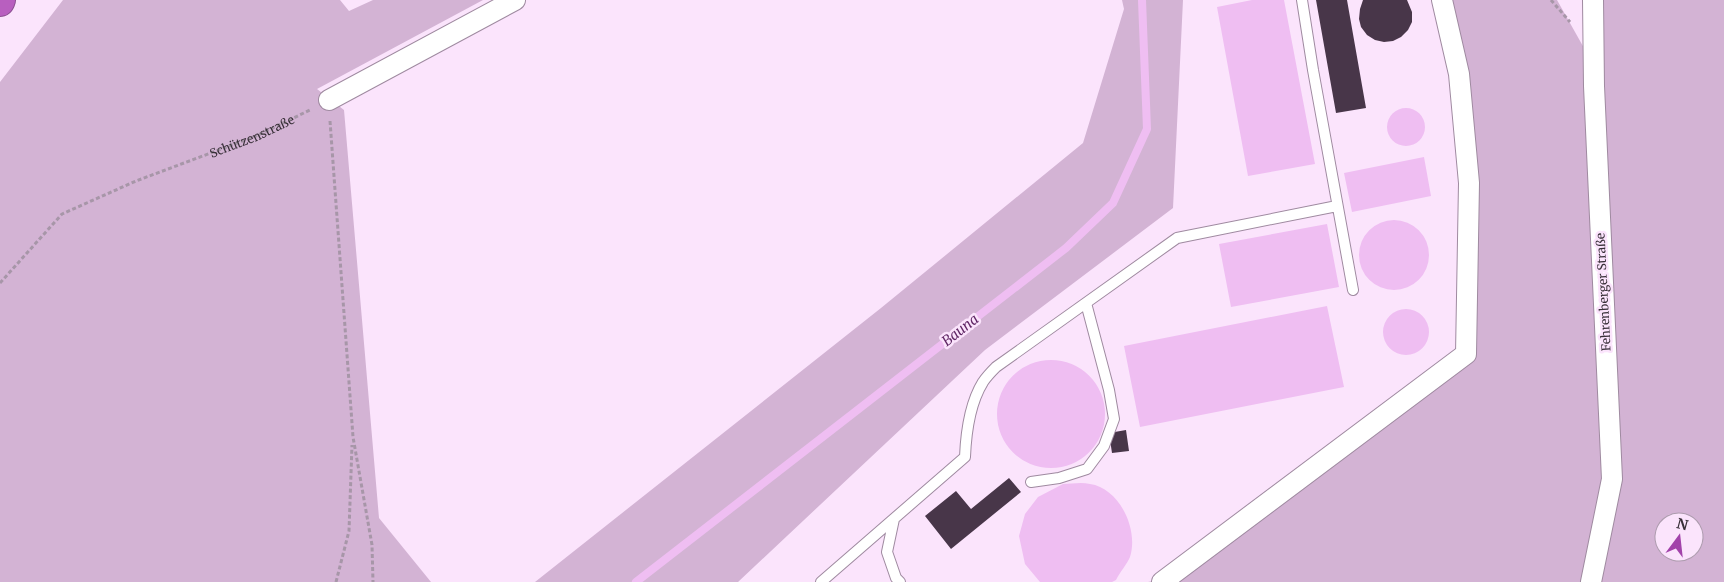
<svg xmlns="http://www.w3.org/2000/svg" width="1724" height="582" viewBox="0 0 1724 582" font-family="Merriweather,serif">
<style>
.green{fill:#d3b3d4;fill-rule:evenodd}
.water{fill:#efbef2}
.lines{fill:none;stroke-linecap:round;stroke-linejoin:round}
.stream{stroke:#efbef2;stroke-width:8}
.building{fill:#483649}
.lane-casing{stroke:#9f8aa0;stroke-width:12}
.street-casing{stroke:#9f8aa0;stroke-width:22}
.highway-casing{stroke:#8b4e90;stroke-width:30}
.path{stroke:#a796a8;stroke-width:3;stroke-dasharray:4 2.5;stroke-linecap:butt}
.lane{stroke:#fff;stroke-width:10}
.street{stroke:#fff;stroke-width:20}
.highway{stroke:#b85fbf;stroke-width:28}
.labels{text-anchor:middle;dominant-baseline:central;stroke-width:5;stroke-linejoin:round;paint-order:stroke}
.street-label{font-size:12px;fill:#382f38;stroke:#fbe4fc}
.water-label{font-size:14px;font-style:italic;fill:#612866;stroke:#fbe4fc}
</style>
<rect width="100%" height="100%" fill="#fbe4fc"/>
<path class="green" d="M63,0H340L349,11L373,0H483L317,89L344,110L379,518L431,582H0V82Z
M1122,0H1183L1173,208L985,350L738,582H535L881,308L1083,143L1124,9Z
M1434,0H1557L1593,64V0H1724V582H1148L1153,581L1460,350L1465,184L1452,74ZM1664,522H1694V552H1664Z"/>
<path class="water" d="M1252,0H1284L1315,164L1248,176L1217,7Z
M1387 127a19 19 0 1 1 38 0a19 19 0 1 1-38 0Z
M1424,157L1431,196L1352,212L1344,173Z
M1359 255a35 35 0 1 1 70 0a35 35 0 1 1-70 0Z
M1327,224L1339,287L1231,307L1219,244Z
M1327,306L1344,387L1140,427L1124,346Z
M1383 332a23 23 0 1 1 46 0a23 23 0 1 1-46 0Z
M997 414a54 54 0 1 1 108 0a54 54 0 1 1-108 0Z
M1063,484C1071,484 1081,482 1090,484C1119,488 1139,529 1130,557C1127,564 1120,572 1116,580L1112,582H1040L1025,564L1019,536L1025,514L1038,497Z"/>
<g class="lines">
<path class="stream" d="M636,582L1066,248L1113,203L1147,129L1142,0"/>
</g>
<path class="building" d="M1316,0H1347L1366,108L1336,113Z
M1363,0H1407L1412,12V22L1408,30L1401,37L1393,41L1384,42L1375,40L1367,35L1361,27L1359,19L1360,9Z
M1126,430L1129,451L1112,453L1109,433Z
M1009,478L1021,492L951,549L925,516L956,491L971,509Z"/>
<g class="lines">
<defs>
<path id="lane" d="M1302,0L1313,70L1353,290
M1031,482L1059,478L1087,469L1104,446L1114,419L1109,390L1086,303
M894,519L887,552L896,578L900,582
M821,582L965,457C966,432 970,403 983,382C987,376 992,371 996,367L1177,238L1337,206"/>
<path id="street" d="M329,100L515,0
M1162,582L1466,354L1469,183L1459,74L1442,0
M1591,582L1612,479L1594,86L1593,0"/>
<path id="highway" d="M0,2L1,0"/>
</defs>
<use href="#lane" class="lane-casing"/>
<use href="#street" class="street-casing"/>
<use href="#highway" class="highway-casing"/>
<g class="path">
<path d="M1551,0L1570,22"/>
<path d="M330,121L353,437L372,545L373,582"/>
<path id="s1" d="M0,283L62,214L136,181L256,136L310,110"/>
<path d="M336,582L349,531L352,445"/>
</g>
<use href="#lane" class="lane"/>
<use href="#street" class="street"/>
<use href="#highway" class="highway"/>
</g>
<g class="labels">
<g class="street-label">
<text stroke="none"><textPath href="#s1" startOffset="298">Schützenstraße</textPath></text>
<text transform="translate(1603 292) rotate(-93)">Fehrenberger Straße</text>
</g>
<g class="water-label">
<text transform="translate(960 330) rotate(-38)">Bauna</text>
</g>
</g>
<g transform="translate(1679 537) rotate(15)"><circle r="24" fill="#fbe4fc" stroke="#ad9cae"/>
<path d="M0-4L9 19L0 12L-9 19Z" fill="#a242aa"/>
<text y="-8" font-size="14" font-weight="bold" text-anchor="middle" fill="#382f38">N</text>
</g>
</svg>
